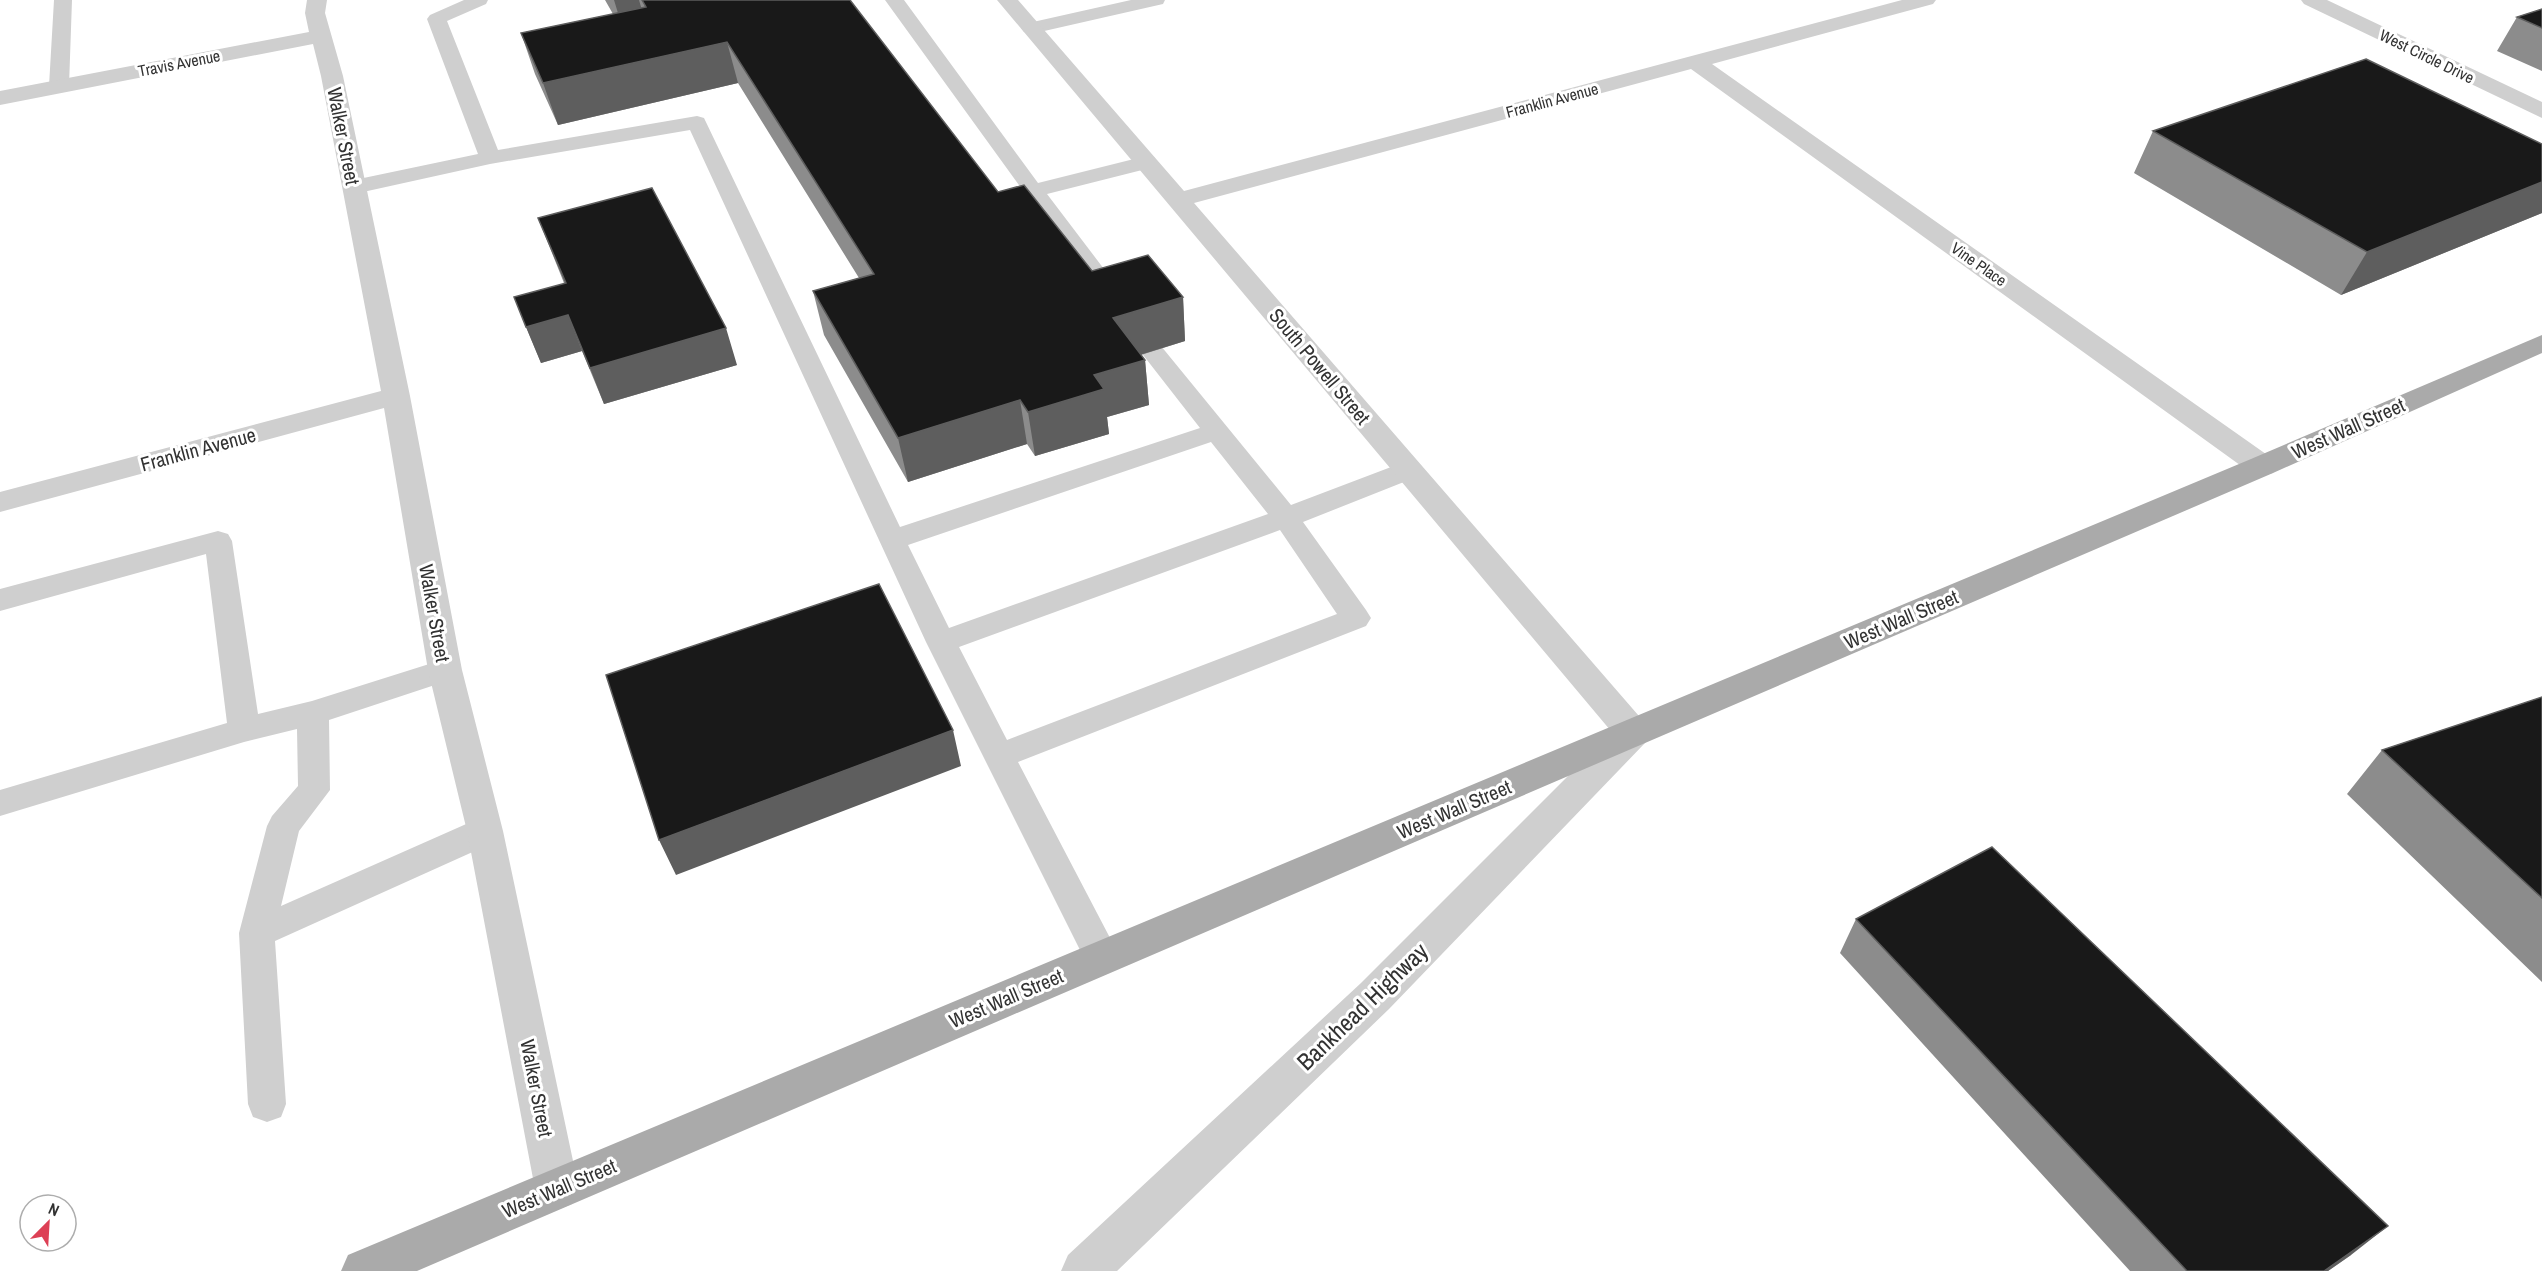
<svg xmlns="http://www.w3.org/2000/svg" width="2542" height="1271" viewBox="0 0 2542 1271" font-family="'Archivo Narrow',sans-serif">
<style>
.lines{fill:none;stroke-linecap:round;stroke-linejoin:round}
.service{fill:#cfcfcf;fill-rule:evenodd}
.minor{fill:#cfcfcf;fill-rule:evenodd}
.tertiary{fill:#cfcfcf;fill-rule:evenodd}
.primary{fill:#aaa;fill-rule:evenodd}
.wall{fill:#8c8c8c}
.shaded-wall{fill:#5e5e5e}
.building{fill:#191919;stroke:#5e5e5e;stroke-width:1.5}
.labels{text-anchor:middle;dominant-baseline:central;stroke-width:6;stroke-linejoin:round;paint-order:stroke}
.far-street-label{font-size:16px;fill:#323232;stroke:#fff}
.street-label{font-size:20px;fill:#323232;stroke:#fff}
.near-street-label{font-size:24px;fill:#323232;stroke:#fff}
</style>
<rect width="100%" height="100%" fill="#fff"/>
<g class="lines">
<path class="service" d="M54,0H72L69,86L66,90H52L49,86Z
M464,0H488L486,4L447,21L498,150L697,116L704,118L900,527L1200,428L1140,351L1143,346L1152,343L1161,346L1291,505L1399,464L1409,461L1419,464L1423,470L1419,476L1303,522L1366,610L1371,618L1366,626L1018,762L1120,957L1115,968L1102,973L1089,968L926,642L690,130L490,164L354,194L346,192L343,187L346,182L354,180L478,154L427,19L430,15ZM1211,442L1268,514L949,628L908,545ZM1280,530L1337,614L1007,740L959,647Z
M885,0H904L1038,183L1146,156L1154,157L1157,162L1154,167L1047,194L1126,298L1129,303L1126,308L1117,310L1108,308Z
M1131,0H1165L1163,4L1031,34L1024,32L1021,28L1024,24Z
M218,531L228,534L232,541L258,714L312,701L445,659L456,662L460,670L456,678L329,720L330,790L299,831L281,906L473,821L485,817L497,821L502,831L497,841L275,941L286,1104L281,1117L267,1122L253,1117L248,1104L239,933L267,826L272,816L298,786L297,729L244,742L0,816V790L227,723L206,554L0,611V589Z"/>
<path class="minor" d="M307,0H327L325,13L343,76L410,396L462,670L503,831L579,1189L572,1204L557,1210L542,1204L535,1189L467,831L428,670L384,408L0,512V492L381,391L321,76L313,44L0,105V91L309,32L305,13Z
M997,0H1018L1184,191L1902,0H1936L1933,4L1712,64L2273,459L2277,466L2273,473L2262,476L2251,473L1691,69L1194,203L1645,723L1650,733L1645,743L1633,746L1621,743Z
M2301,0H2327L2542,102V118L2304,4Z"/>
<path class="tertiary" d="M1633,720L1645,723L1650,733L1645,743L1389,1009L1117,1271H1061L1068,1255L1361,983L1621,723Z"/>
<path class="primary" d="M2542,335V353L2273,473L417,1271H341L348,1255L2251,459Z"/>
</g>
<path class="wall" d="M605,0H850L998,192L1092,271L1183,297L1185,341L1141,355L1145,360L1149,405L1107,417L1109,434L1035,456L1027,444L908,482L824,335L813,291L859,278L738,83L558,125L535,74L521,33L613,14Z
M2542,9V71L2497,51L2517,17Z
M2153,131L2542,144V213L2341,295L2134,173Z
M538,218L737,365L604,404L582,351L541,363L526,327L564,283Z
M2542,697V982L2347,794L2382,750Z
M1856,919L2351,1255L2328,1271H2130L1840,953Z"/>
<path class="shaded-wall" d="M614,0H639L648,31L625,36Z
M727,42L738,83L558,125L543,83Z
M2542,182V213L2341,295L2367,252Z
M1183,297L1185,341L1117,362L1113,318Z
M568,315L582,351L541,363L526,327Z
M726,328L737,365L604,404L590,368Z
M1145,360L1149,405L1107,417L1109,434L1035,456L1028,412L1094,375Z
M1020,400L1027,444L908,482L898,438Z
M953,730L961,766L676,875L659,840Z
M2388,1226L2351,1255L2328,1271H2324Z"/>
<path class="building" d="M642,0H850L998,192L1024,185L1092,271L1148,255L1183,297L1113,318L1145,360L1094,375L1104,389L1028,412L1020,400L898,438L813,291L874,274L727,42L543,83L521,33L646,7Z
M2542,9V28L2517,17Z
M2366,59L2542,144V182L2367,252L2153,131Z
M652,188L726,328L590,368L568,315L526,327L514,297L566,283L538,218Z
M879,584L953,730L659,840L606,675Z
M2542,697V898L2382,750Z
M1992,847L2388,1226L2324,1271H2187L1856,919Z"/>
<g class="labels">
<g class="far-street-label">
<text transform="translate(2427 56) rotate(26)">West Circle Drive</text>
<text transform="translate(179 63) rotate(-11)">Travis Avenue</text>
<text transform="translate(1552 100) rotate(-15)">Franklin Avenue</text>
<text transform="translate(1979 264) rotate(35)">Vine Place</text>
</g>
<g class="street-label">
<text transform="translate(344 136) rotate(79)">Walker Street</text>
<text transform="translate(1320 366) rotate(50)">South Powell Street</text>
<text transform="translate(2348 428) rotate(-24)">West Wall Street</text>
<text transform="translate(198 449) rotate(-15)">Franklin Avenue</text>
<text transform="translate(435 613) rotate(80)">Walker Street</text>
<text transform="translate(1901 619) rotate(-23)">West Wall Street</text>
<text transform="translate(1454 809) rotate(-23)">West Wall Street</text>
<text transform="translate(1006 998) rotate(-23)">West Wall Street</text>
<text transform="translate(537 1088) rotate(79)">Walker Street</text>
<text transform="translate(559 1188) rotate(-23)">West Wall Street</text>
</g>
<g class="near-street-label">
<text transform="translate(1362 1006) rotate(-44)">Bankhead Highway</text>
</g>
</g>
<g transform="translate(48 1223) rotate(24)"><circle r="28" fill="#ffffff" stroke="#adadad" stroke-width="1.5"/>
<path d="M0-4.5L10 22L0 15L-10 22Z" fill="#dd4055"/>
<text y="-9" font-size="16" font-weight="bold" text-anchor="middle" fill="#323232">N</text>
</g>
</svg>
